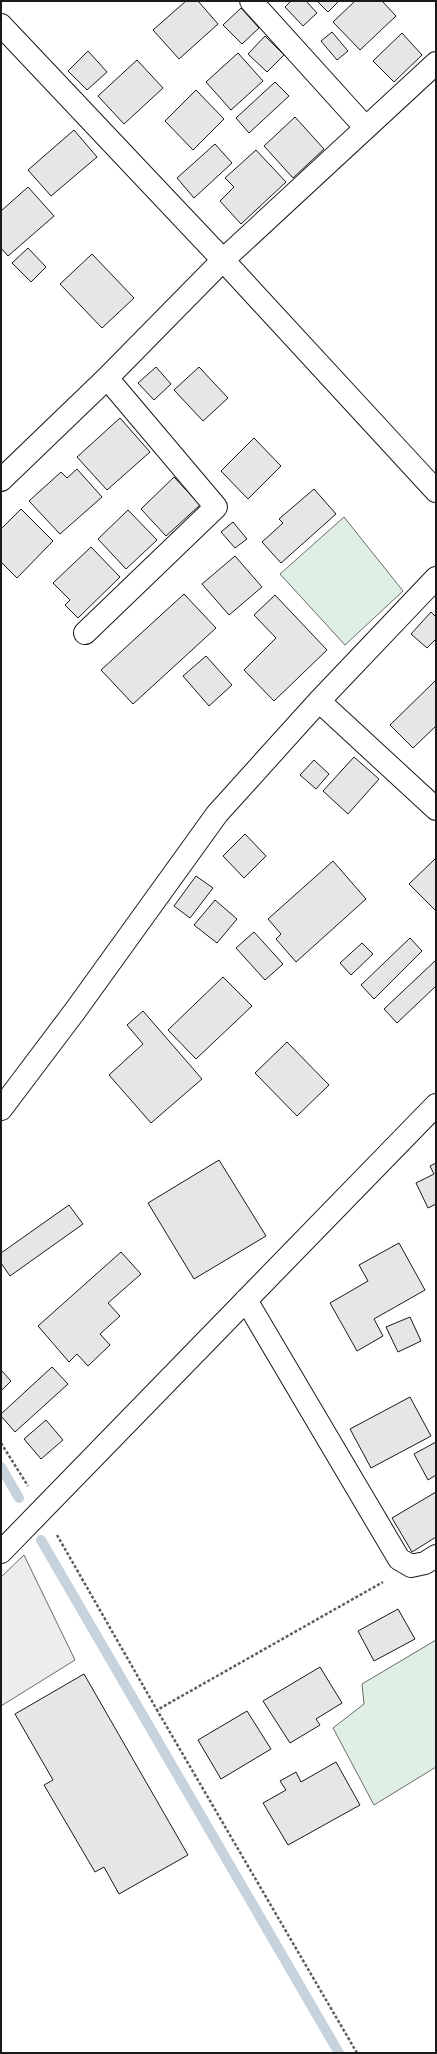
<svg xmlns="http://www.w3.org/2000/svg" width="437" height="2054" viewBox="0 0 437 2054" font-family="'Roboto Condensed',sans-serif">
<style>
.green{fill:#e0efe3;stroke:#6a6a6a}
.parking{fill:#ededed;stroke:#6a6a6a}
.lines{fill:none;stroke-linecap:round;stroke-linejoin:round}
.stream{stroke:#c6d2dc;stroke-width:10}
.building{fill:#e6e6e6;stroke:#1a1a1a}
.minor-casing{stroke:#1a1a1a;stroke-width:24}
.path{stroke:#5f5f5f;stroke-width:2.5;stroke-dasharray:3 2;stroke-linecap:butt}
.minor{stroke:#fff;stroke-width:22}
</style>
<rect width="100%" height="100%" fill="#fff"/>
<path class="green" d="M344,517L403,591L345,645L280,574Z
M436,1640V1767L374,1805L333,1728L364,1704L362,1684Z"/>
<path class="parking" d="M24,1555L75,1660L1,1706V1577Z"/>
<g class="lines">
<path class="stream" d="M1,1467L19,1498
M41,1540L339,2053"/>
</g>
<path class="building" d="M186,1H198L218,24L179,59L153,30Z
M291,1H306L317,13L303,26L285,7Z
M317,1H339L328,12Z
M355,1H382L396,16L360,50L333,22Z
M241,8L259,28L242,44L223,25Z
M332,32L348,51L337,60L321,41Z
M402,33L422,55L394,82L373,61Z
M265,36L284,55L267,72L248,54Z
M88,51L107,72L87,90L68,71Z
M238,53L263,81L231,110L206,82Z
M137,60L163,88L124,124L98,96Z
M275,82L289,96L249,133L236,118Z
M196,90L224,119L193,150L165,121Z
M295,117L324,149L293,178L264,146Z
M74,130L97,157L51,196L28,170Z
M215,144L232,163L194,198L177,178Z
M256,150L286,182L241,224L220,201L234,187L225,178Z
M28,187L54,216L8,256L1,248V211Z
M28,248L46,267L31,282L12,263Z
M92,254L134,298L102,328L60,284Z
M156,367L171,384L154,400L138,383Z
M199,367L228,398L203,421L174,390Z
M120,418L150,452L107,490L77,457Z
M254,438L281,466L248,499L221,471Z
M77,469L102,497L60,534L29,501L61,472L67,478Z
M174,477L200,505L166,536L141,509Z
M314,489L336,514L281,563L262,542L283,523L279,519Z
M21,509L53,541L17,578L1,562V529Z
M128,510L157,540L126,569L98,539Z
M233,522L247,539L235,548L221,532Z
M91,547L120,577L78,618L65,605L70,600L53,583Z
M235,556L262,587L229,615L202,584Z
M184,594L216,628L133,704L101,670Z
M275,595L327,650L274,701L244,670L276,638L254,615Z
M431,612L436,617V639L427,648L411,634Z
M206,656L232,685L209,706L183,676Z
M436,680V726L413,748L390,725Z
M354,757L379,779L348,814L323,791Z
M314,760L329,774L316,789L300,775Z
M245,834L266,856L244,878L223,856Z
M436,858V911L409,884Z
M333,861L366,899L296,962L276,939L281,934L268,919Z
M196,876L213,888L190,918L174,906Z
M215,900L237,919L217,943L194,925Z
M254,932L283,964L265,980L236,948Z
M410,938L422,951L374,999L361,985Z
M362,943L373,954L351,975L340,963Z
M436,960V986L397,1023L384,1009Z
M223,977L252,1006L196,1059L168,1030Z
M143,1011L202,1079L151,1123L109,1075L143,1044L127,1025Z
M287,1042L329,1085L297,1116L255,1073Z
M219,1160L266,1236L194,1279L148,1203Z
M436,1163V1204L428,1208L416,1183L434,1174L430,1166Z
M69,1205L83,1224L10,1276L1,1263V1253Z
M399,1243L425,1290L374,1319L383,1336L357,1351L330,1303L368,1281L359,1265Z
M121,1252L141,1274L108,1303L120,1316L100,1334L110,1345L88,1366L77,1354L69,1362L38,1326Z
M410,1317L421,1341L398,1352L386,1327Z
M52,1367L68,1384L15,1432L1,1416V1414Z
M1,1370L11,1381L1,1391Z
M410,1397L431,1436L371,1468L350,1429Z
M46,1420L63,1440L41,1459L24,1439Z
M436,1442V1475L428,1480L414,1454Z
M436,1492V1537L412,1552L392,1518Z
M398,1609L415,1639L374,1661L358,1631Z
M320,1667L342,1703L316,1719L320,1725L290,1743L263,1701Z
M84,1674L188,1855L119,1894L104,1867L95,1872L44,1785L53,1780L15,1714Z
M247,1711L271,1749L221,1779L198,1740Z
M336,1762L360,1805L288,1845L263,1803L286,1790L280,1781L296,1772L301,1782Z"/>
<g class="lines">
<defs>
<path id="minor" d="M251,1L365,127
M1,25L223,260L436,491
M1,480L107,378L223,260L436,63
M85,633L216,507L107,378
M319,701L436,809
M1,1109L75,1011L217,814L319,701L436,578
M246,1300L399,1559L411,1566L425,1563L436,1556
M1,1552L436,1105"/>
</defs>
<use href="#minor" class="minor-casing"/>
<path class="path" d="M1,1443L28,1486
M57,1535L157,1710
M357,2053L157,1710L383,1582"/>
<use href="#minor" class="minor"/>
</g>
<rect width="437" height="2054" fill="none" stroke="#1a1a1a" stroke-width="4"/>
</svg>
